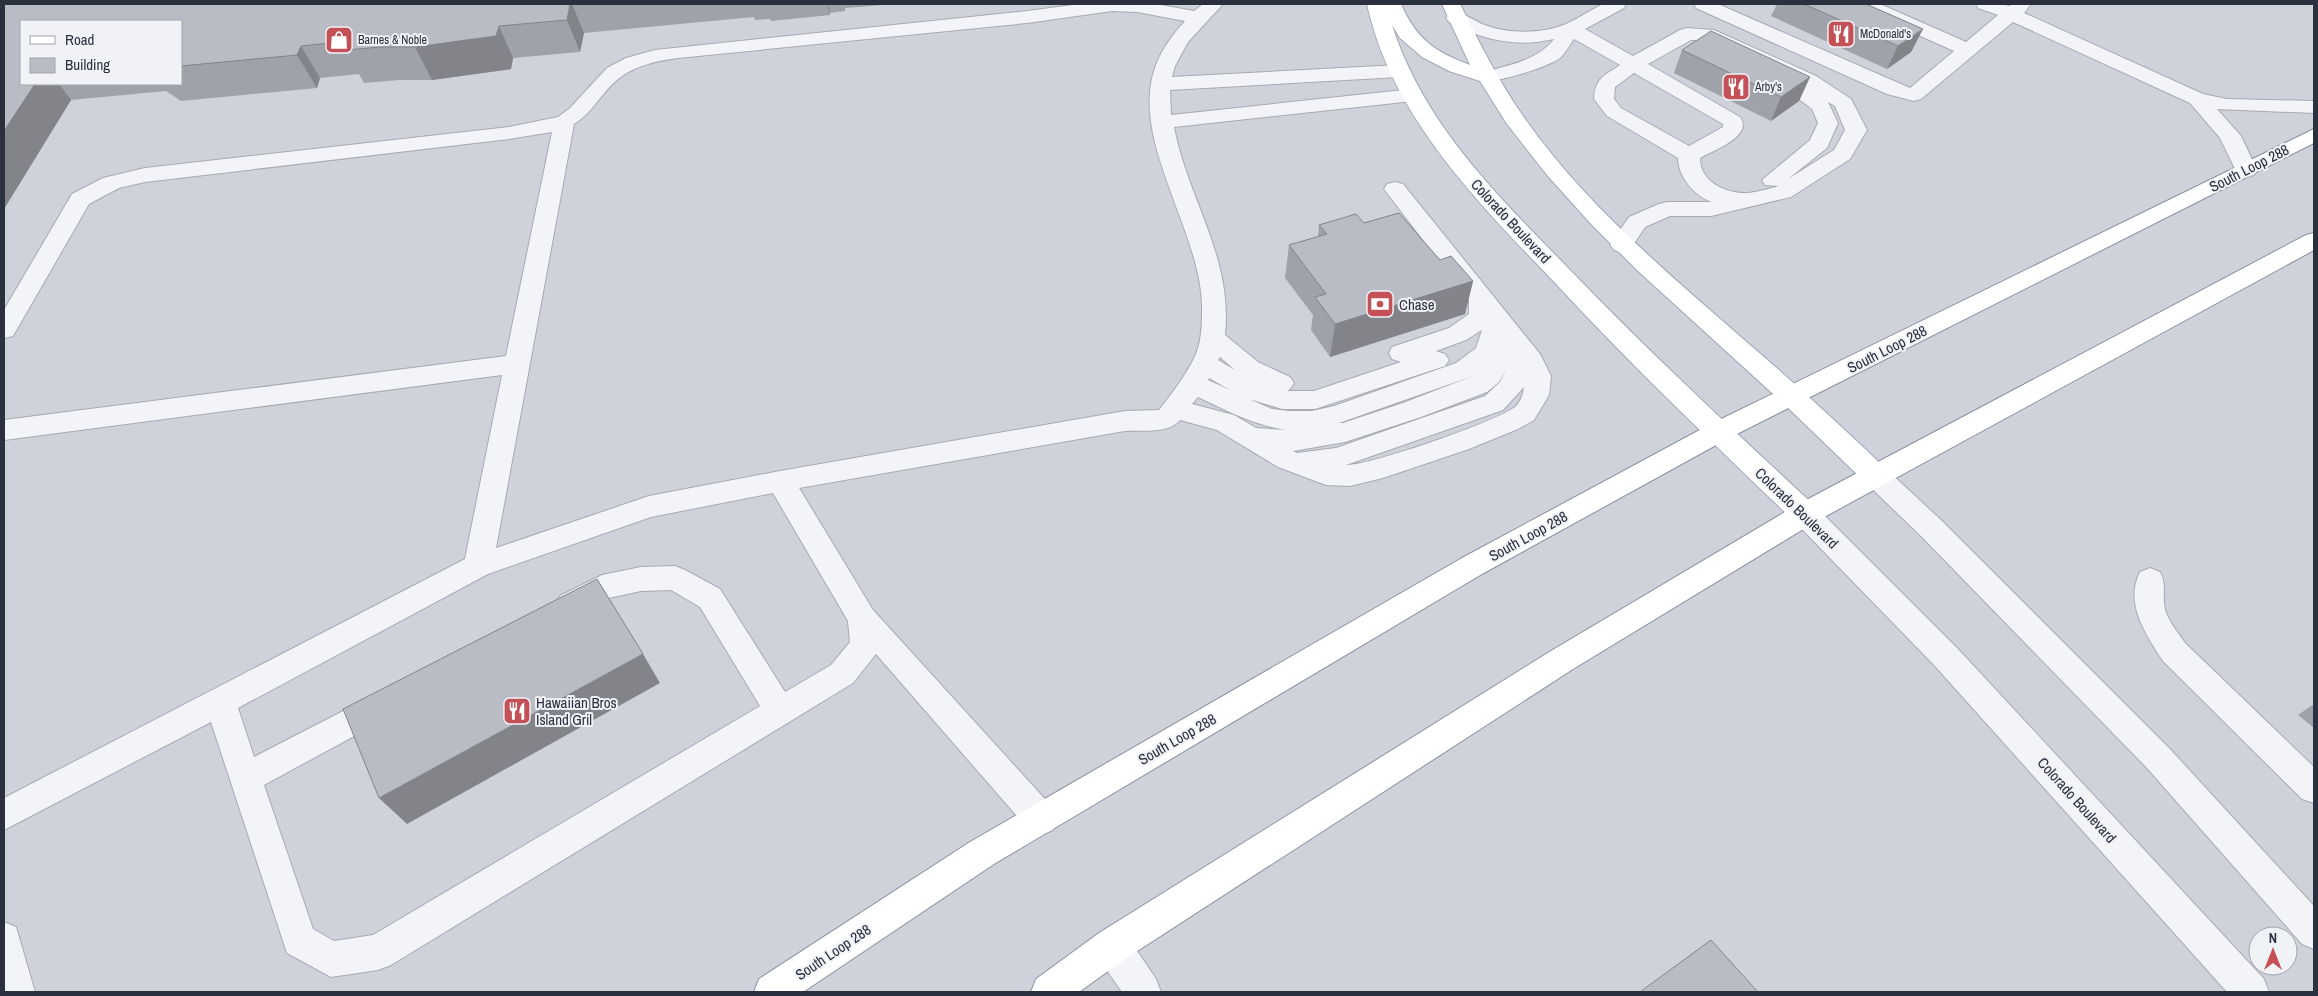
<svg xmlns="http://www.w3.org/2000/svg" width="2318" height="996" viewBox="0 0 2318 996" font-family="'Archivo Narrow',sans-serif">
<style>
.built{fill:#cfd2da;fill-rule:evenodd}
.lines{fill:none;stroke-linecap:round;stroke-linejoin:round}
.minor-casing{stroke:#a7aab3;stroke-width:2}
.major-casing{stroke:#a1a7b3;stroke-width:2}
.highway-casing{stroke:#8a909e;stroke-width:2}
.minor{fill:#f3f4f7;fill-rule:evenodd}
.major{fill:#fff;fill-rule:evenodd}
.highway{fill:#fff;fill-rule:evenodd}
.wall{fill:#9fa2a9;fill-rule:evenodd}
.shaded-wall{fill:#82848a}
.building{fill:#b9bcc5;stroke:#82848a}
.labels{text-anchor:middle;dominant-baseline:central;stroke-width:4;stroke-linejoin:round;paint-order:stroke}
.far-poi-label{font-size:12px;fill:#2b303f;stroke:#f0f2f6;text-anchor:start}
.street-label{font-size:15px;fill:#2b303f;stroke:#f0f2f6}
.poi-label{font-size:15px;fill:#2b303f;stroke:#f0f2f6;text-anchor:start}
</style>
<rect width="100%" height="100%" fill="#e1e3e9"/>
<path class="built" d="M4,4H2314V992H4ZM21,21H181V84H21ZM2258,936H2288V966H2258Z"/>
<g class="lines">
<defs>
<path id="minor" d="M1081,4H1155L1194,11L1203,4H1223L1188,42L1175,66L1172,77L1399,65L1406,67L1409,71L1406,75L1399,77L1170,90L1171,115L1413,89L1420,91L1423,95L1420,99L1413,101L1174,127C1188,200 1233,257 1225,335L1258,362L1290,377L1294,383L1290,389L1287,391H1314L1419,356L1401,362L1392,359L1389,353L1392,347L1449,328L1469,314V300L1384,189L1387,184L1395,182L1403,184L1540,354L1551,376L1549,395L1534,420L1518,429L1469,449L1383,478L1350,486L1326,485L1278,467L1217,430L1180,420C1169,434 1142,430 1125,431L799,488L873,610L1053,808L1058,819L1053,830L1041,835L1029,830L876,654L853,683L391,965L378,970L331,977L287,953L211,722L4,830V798L465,559L502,375L4,440V420L506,356L552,132L509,139L145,182L119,188L89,204L13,336L4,338V310L72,194L103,178L145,168L509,127L558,117L570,108L607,68L626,58L655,50L1027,11ZM1112,11L1137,12L1185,21C1173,34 1162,49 1156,65C1127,140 1205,234 1202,313C1202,326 1201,342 1196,354C1187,374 1173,392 1159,410L1125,411L780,471L649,496L496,548L574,124C587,116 596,103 606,91C625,68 649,62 678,58L1027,23ZM1482,330L1476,348L1456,363L1334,406L1312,411H1289L1272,409L1249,399L1282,409H1315L1445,366L1449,360L1445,354L1436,351L1466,340ZM1220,357L1235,370L1218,360ZM1506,370L1500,382L1485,396L1336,448L1297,453L1293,451L1345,442L1421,417L1487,392L1499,382ZM1473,376L1403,403L1343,423H1339ZM1209,378L1230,390L1208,380ZM1524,387C1523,394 1521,402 1515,407C1495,422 1369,466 1346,465L1503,410ZM1198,397C1227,411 1254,425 1286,430L1256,428L1234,415L1192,404ZM773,493L848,621L850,642L831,665L785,692L720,589L685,570L675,566L641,567L602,575L560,596L555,605L560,614L570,617L609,598L641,591L671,590L700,607L760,706L373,935L334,941L313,929L264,785L393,715L398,705L393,695L382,691L254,757L238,708L488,574L651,517Z
M1603,4H1626L1624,8L1585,29L1633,56L1680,30L1687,28L1714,30L1816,76L1851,99L1867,130L1850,159L1791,197L1711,216H1670L1645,227L1630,250L1622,253L1614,250L1610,245L1629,217L1659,204L1667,202H1712C1694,196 1678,176 1678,158L1607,116L1594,99C1595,78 1604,76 1620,65L1574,39C1570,44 1565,54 1560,58C1549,67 1493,84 1480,81L1477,77L1480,73C1505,66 1538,61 1554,39C1516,48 1483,40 1449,22L1446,18L1449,14C1463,10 1473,21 1485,25C1507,34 1544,34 1566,24C1579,18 1591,10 1603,4ZM1691,40H1704L1804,86L1797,84L1790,86L1787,90L1812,109L1818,123L1810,140L1762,180L1765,185L1778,186L1776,187C1767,189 1757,192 1748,193C1726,194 1700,182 1700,158C1713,151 1754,136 1740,117L1648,64ZM1634,73L1723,124V127L1689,146L1621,108L1614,99L1615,87ZM1828,102L1835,106L1845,130L1834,150L1788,179L1827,148L1838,123Z
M1694,4H1718L1910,88L1954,51L1858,8L1856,4H1880L1966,42L1998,15L1978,8L1976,4H2001L2009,6L2012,4H2031L2024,13L2203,94L2227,99L2314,101V113L2217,109L2241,136L2257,170L2254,175L2246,177L2238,175L2220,138L2190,103L2013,22L1921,99L1914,101L1887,94L1696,8Z
M1875,465L1885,468L1942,521L2169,748L2314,906V949L2302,944L2147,768L1922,537L1865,482L1861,475L1865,468Z
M1805,503L1815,506L1957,648L2264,979L2269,992H2227L1935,666L1795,522L1791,514L1795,506Z
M2150,568L2160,572C2166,583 2163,591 2164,603C2165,618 2177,631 2185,643L2314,767V803L2302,799L2163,661C2146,635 2124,603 2140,572Z
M4,922L16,927L35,992H4Z
M1112,928L1125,933L1156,979L1161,992H1122L1099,959L1094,946L1099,933Z"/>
<path id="major" d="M1367,4H1401C1416,39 1435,52 1470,65L1442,4H1460C1479,42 1498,80 1523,116C1582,201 1664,270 1742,338C1791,380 1838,423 1885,468L1889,475L1885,482L1875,485L1865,482L1784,404L1638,271L1591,224L1547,175L1507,124L1480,81L1449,71L1422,57L1400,38L1392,25C1423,124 1499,197 1570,270C1649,352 1732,429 1815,506L1819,514L1815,522L1805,525L1795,522C1714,444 1633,367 1557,285C1479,203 1392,118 1367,4Z"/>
<path id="highway" d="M2314,129V143L1727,439L1482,574L994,864L803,992H754L759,979L970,842L1462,558L1709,425Z
M2314,233V250L1815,522L1573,669L1125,959L1079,992H1031L1036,979L1099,933L1551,651L1795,506L2306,235Z"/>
</defs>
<use href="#minor" class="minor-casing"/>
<use href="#major" class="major-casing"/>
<use href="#highway" class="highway-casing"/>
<use href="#minor" class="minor"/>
<use href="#major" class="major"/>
<use href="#highway" class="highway"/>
</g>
<path class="wall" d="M4,4H895L845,8V11L830,13V15L771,21L770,19L755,20L754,17L584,33L580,52L513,58L511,69L432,80H399L364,83L359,74L320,78L317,88L181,101L166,91L71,100L4,209ZM21,21H181V84H21Z
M1777,4H1866L1923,29L1911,52L1887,69L1771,16Z
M1682,50L1810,77L1799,101L1771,121L1674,73Z
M1319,225L1440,260L1473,281L1465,314L1330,357L1311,330L1313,315L1285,278L1289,245L1318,237Z
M2314,704V728L2298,715Z"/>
<path class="shaded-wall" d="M570,4H572L584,33L580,52L567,20Z
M827,4H828L830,13V15Z
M499,26L513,58L511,69L432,80L415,47Z
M1923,29L1911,52L1887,69L1898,46Z
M301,46L320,78L317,88L297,55Z
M1810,77L1799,101L1771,121L1781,97Z
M35,84H59L71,100L4,209V131Z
M1473,281L1465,314L1330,357L1335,324Z
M643,654L660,683L407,824L379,798Z"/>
<path class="building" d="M4,4H570L567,20L499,26L496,36L415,47H381L346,50L350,41L301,46L297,55L181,66V21H21V84H35L4,131Z
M1804,4H1866L1923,29L1898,46Z
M1711,31L1810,77L1781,97L1682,50Z
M1399,213L1440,260L1451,256L1473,281L1335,324L1315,297L1326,294L1289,245L1327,234L1319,225L1356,214L1364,223Z
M597,579L643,654L379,798L343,709Z
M1711,940L1758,992H1640Z"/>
<defs>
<symbol id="restaurant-square" viewBox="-11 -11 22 22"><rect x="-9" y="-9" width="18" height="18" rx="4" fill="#c45058" stroke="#f0f2f6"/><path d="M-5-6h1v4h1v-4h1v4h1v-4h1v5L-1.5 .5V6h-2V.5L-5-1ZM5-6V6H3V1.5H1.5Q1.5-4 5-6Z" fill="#fff"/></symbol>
<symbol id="shop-square" viewBox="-11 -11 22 22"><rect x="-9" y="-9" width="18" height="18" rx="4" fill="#c45058" stroke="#f0f2f6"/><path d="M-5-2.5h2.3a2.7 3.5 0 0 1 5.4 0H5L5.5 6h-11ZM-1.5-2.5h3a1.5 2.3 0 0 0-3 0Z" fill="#fff"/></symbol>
<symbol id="bank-square" viewBox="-11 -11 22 22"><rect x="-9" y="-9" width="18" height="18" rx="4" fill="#c45058" stroke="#f0f2f6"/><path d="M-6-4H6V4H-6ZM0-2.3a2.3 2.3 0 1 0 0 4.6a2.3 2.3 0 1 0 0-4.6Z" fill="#fff"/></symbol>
</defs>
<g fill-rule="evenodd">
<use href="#restaurant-square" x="1825" y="18" width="32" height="32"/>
<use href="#shop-square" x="323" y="24" width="32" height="32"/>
<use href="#restaurant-square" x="1720" y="71" width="32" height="32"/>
<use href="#bank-square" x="1364" y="288" width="32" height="32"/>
<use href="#restaurant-square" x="501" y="695" width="32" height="32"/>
</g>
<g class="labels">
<g class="far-poi-label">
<text x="1860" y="34">McDonald's</text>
<text x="358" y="40">Barnes &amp; Noble</text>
<text x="1755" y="87">Arby's</text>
</g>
<g class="street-label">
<text transform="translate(2249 168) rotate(-27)">South Loop 288</text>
<text transform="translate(1511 221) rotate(47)">Colorado Boulevard</text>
<text transform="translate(1887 349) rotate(-27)">South Loop 288</text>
<text transform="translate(1797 508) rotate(44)">Colorado Boulevard</text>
<text transform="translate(1528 536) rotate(-29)">South Loop 288</text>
<text transform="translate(1177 739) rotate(-30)">South Loop 288</text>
<text transform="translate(2077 800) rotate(48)">Colorado Boulevard</text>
<text transform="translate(833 952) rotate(-34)">South Loop 288</text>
</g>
<g class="poi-label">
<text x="1399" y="304">Chase</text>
<text x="536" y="702">Hawaiian Bros<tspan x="536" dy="17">Island Gril</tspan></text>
</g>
</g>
<rect width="2318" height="996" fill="none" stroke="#2b303f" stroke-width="10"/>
<rect x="20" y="20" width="162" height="65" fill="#f0f2f6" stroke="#a1a4ad"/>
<rect x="30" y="36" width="25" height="8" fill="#ffffff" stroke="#a1a4ad"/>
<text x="65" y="45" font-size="15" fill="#2b303f">Road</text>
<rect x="30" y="58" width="25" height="15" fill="#b9bcc5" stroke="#a1a4ad"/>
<text x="65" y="70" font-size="15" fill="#2b303f">Building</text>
<g transform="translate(2273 951)"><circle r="24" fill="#f0f2f6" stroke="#a1a4ad"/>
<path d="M0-4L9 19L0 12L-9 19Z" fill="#c45058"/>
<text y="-8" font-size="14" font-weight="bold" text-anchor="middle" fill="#2b303f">N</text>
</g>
</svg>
